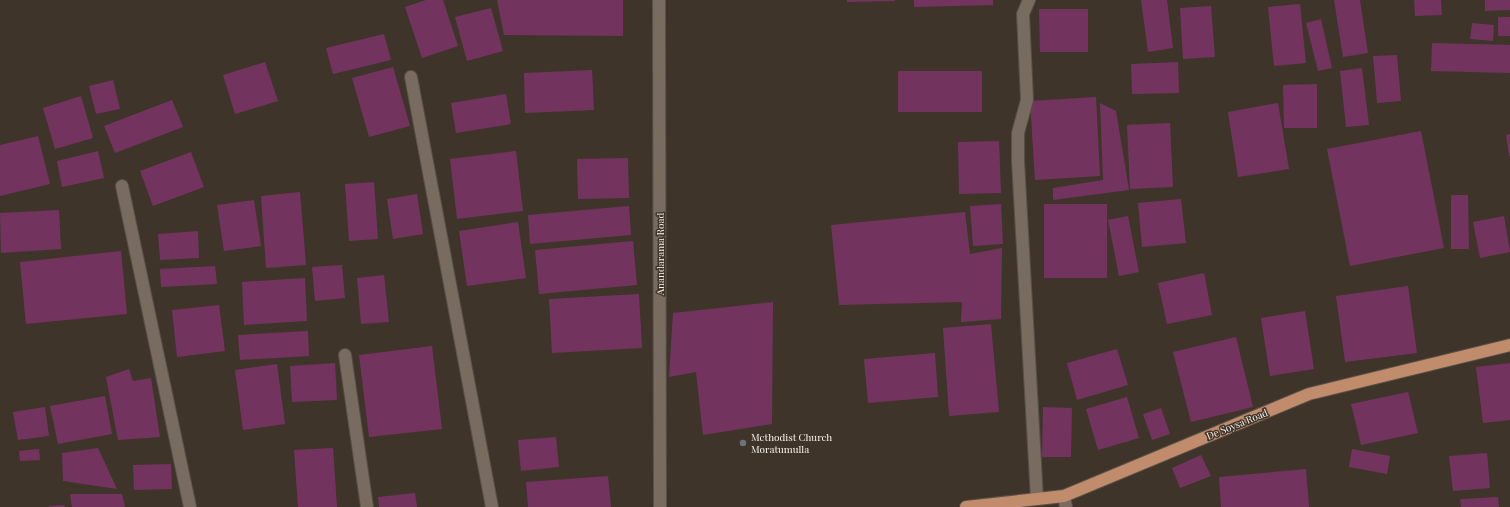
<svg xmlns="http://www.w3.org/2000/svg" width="1510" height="507" viewBox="0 0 1510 507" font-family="'Playfair Display',serif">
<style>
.building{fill:#72345f}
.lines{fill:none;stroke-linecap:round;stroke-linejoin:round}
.street-casing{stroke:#585046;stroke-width:14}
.primary-casing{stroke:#585046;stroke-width:14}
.street{stroke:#786c61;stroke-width:12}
.primary{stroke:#c08c6c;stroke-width:12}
.worship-dot{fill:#6b7280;stroke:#3f342a;stroke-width:1.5}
.labels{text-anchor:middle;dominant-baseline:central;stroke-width:3;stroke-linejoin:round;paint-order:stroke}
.street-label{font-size:10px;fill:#faf3ec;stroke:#3f342a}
.poi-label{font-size:10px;fill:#faf3ec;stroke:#3f342a;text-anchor:start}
</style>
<rect width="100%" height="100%" fill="#3f342a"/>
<path class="building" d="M426,0H443L458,46L422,58L405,7Z
M497,0H623V36L504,35Z
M847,0H895V1L847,2Z
M914,0H993V5L914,7Z
M1141,0H1167L1173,48L1148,52Z
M1334,0H1360L1368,53L1343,57Z
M1414,0H1441L1442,15L1415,16Z
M1485,0H1510V10L1485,11Z
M1300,4L1306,63L1274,66L1268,7Z
M1211,6L1215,57L1183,59L1180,8Z
M491,8L503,51L467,61L455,17Z
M1039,9H1088V52H1040Z
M1498,17H1510V36H1498Z
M1321,19L1332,68L1318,71L1306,23Z
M1472,23L1494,25L1493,41L1470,39Z
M384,34L391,60L333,74L326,48Z
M1432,43L1510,45V73L1431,71Z
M1397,55L1401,101L1377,103L1373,56Z
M265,62L278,101L235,114L223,75Z
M1178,62L1179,93L1132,94L1131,64Z
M393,67L410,126L369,137L352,78Z
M1362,68L1369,125L1346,127L1340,71Z
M592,70L594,110L525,113L524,73Z
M898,71H982V112H898Z
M113,80L120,109L96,114L89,86Z
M1317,84V128H1284L1283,85Z
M506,94L511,124L456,133L451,103Z
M81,96L93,138L55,149L43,108Z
M1096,97L1100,176L1035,180L1030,101Z
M172,100L183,127L115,153L104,126Z
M1100,103L1116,111L1129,190L1053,200V188L1103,180Z
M1278,103L1289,169L1238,177L1228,112Z
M1170,123L1173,187L1130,189L1127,125Z
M1421,131L1444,248L1350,266L1327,149Z
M1510,134V156H1509L1506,135Z
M38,136L50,184L0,196V145Z
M999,141L1001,193L959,194L958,142Z
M98,151L104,178L62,187L57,161Z
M516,151L523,211L457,219L450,159Z
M191,152L204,187L153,206L140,171Z
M628,158L629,198L578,199L577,159Z
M374,182L378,239L349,241L345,184Z
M300,192L306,265L266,268L261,196Z
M417,194L423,234L393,239L387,199Z
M1451,195H1468L1469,249H1451Z
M1181,199L1186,243L1142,247L1138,203Z
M254,200L261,246L224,251L217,205Z
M1001,204L1003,244L973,246L970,206Z
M1044,204H1107V278H1044Z
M629,206L631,235L530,244L528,215Z
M59,210L61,249L1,253L0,213Z
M965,212L970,254L1002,248L1001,319L961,322L962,302L839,305L831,225Z
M1128,216L1139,272L1119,276L1108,220Z
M1504,216L1510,252L1480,258L1473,222Z
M518,222L526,278L467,286L459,231Z
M198,231L199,258L160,260L158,234Z
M633,241L637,285L539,294L535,250Z
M121,251L127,314L26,324L20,262Z
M342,265L345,298L315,301L312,267Z
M215,266L217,284L161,287L160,269Z
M1204,273L1212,315L1167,324L1158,283Z
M384,275L389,322L361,324L357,278Z
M305,278L307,321L244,325L242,282Z
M1408,286L1417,353L1345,362L1336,296Z
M639,294L642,348L552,353L549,299Z
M773,302L772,424L703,435L696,372L669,377L673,313Z
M219,305L225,351L177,357L172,310Z
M1305,311L1314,369L1270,376L1261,318Z
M991,324L999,412L949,416L943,328Z
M308,331L309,356L240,360L238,335Z
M1236,337L1253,407L1191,422L1173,352Z
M432,346L442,429L369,437L359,355Z
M1117,349L1128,385L1077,400L1067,363Z
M935,353L938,397L868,403L864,359Z
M335,363L337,400L292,402L290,366Z
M1510,363V420L1483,423L1476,367Z
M277,364L285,424L243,430L235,370Z
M129,369L133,381L151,378L160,437L118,440L106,377Z
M1408,392L1418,433L1361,445L1351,404Z
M105,396L112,434L58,444L50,406Z
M1127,397L1139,438L1098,450L1086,409Z
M45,407L49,436L18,440L13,412Z
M1043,407L1072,408L1071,457H1042Z
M1161,408L1170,434L1152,440L1143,414Z
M556,437L559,467L521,471L518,440Z
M98,448L117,489L63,481L62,453Z
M333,448L337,507H298L294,450Z
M39,449L40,460L20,461L19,451Z
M1352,449L1390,456L1387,474L1349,467Z
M1487,453L1490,488L1453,491L1449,456Z
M1201,455L1211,476L1180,488L1172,468Z
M171,464L172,489L134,490L133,465Z
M1306,469L1309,507H1221L1219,477Z
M608,476L611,507H528L526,482Z
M415,493L417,507H379L378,497Z
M70,494H122L125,507H72Z
M1498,497L1499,507H1461L1460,499Z
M64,505L65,507H50L49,506Z"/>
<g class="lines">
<defs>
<path id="street" d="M659,0L660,507
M1029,0L1023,14L1027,100L1018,133V161L1037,499
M411,77L492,507
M122,186L190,507
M345,355L367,507
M1064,496L1066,507"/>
<path id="primary" d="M966,507L1064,496L1309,394L1510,345"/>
</defs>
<use href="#street" class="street-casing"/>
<use href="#primary" class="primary-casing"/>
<use href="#street" class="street"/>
<use href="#primary" class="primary"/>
</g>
<circle class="worship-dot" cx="743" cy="443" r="4"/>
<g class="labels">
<g class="street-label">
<text transform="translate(660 254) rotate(-90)">Anandarama Road</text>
<text transform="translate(1237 424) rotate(-22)">De Soysa Road</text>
</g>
<g class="poi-label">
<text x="751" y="437">Methodist Church<tspan x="751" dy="12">Moratumulla</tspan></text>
</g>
</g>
</svg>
